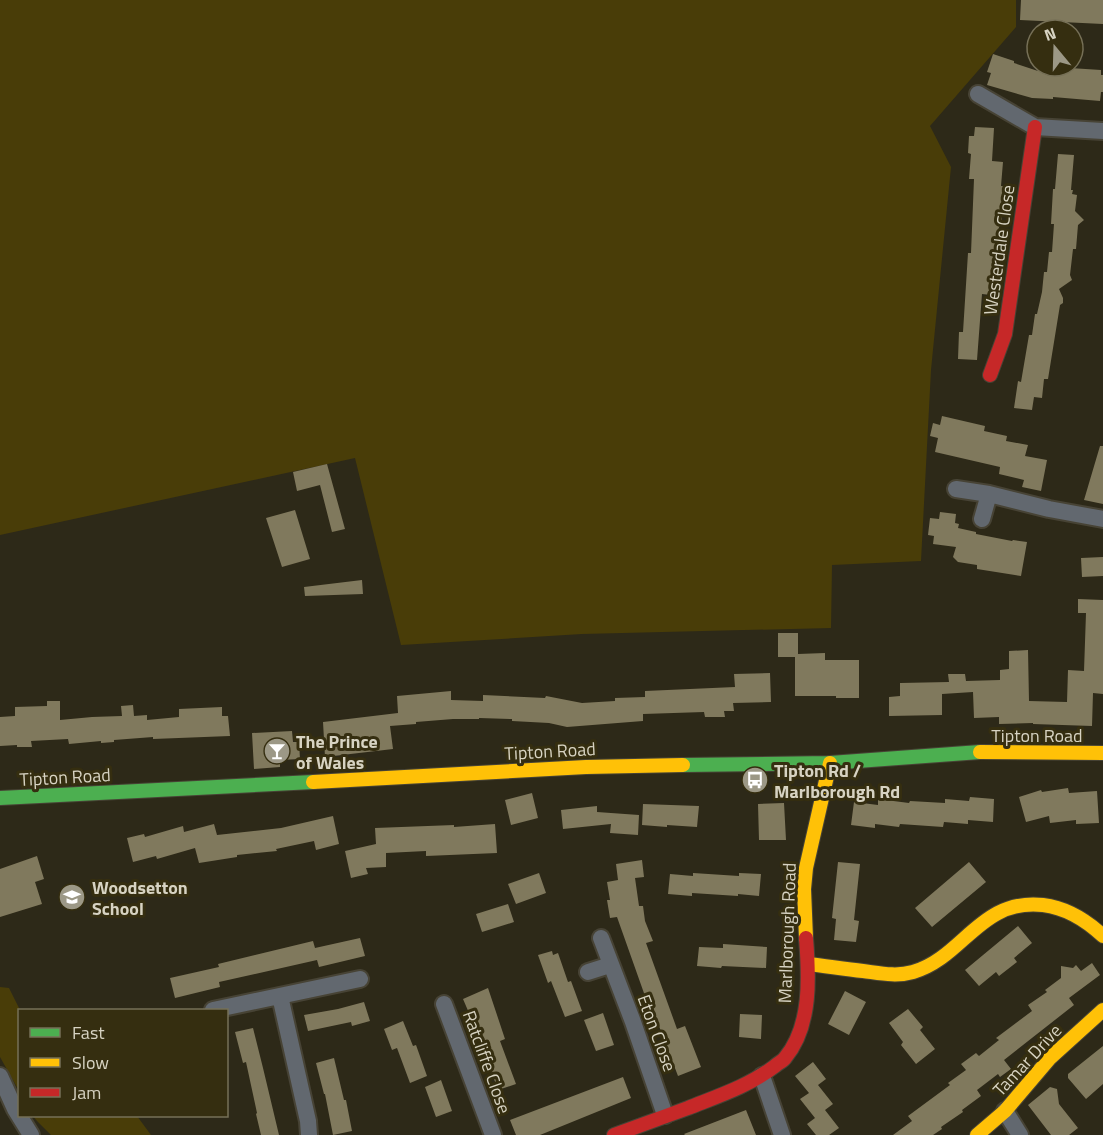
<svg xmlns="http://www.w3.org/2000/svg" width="1103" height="1135" viewBox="0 0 1103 1135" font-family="'Titillium Web',sans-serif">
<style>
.green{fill:#493d08}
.building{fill:#80795d}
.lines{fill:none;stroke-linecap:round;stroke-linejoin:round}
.street-casing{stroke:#474335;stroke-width:20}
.fast-casing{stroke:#474335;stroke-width:16}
.slow-casing{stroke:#474335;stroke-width:16}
.jam-casing{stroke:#474335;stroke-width:16}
.street{stroke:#62686f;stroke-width:16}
.fast{stroke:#4caf50;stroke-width:14}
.slow{stroke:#ffc107;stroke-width:14}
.jam{stroke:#c62828;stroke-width:14}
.labels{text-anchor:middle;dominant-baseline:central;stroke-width:6;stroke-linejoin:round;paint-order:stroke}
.street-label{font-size:18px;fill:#d7d3c2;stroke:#352e10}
.poi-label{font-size:18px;font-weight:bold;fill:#d7d3c2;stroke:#352e10;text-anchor:start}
</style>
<rect width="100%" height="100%" fill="#2d2918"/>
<path class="green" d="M0,0H1016V27L930,126L951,167L931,370L921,561L832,565L831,628L582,634L401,645L355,458L0,535Z
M0,987L9,988L20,1010L19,1091L0,1057Z
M33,1116H137L151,1135H51L37,1121Z"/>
<path class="building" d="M1021,0H1103V24L1020,20Z
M993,54L1014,61V63L1038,71L1039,66L1101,70V75H1103V92H1101L1100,101L1053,97V99L1032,98L987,85L991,73L987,72Z
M975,127L994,128L992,161L1003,162L1001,186H1003L1001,213H1002L1001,227H999L998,250H995L994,273H992L991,295L982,294L977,360L958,359L959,332H963L968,253H971L974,179H969L971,154L968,153L969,136H974Z
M1058,154L1074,155L1071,190H1073L1072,194L1077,195L1075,211L1084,220L1078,225L1076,249H1073L1070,275L1072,280L1059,289L1063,298V303L1060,305L1048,379H1044L1042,398L1034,397L1032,410L1014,408L1018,381L1021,382L1029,335H1032L1035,314H1037L1042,292L1044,272H1047L1049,252H1052L1054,224H1051L1053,189H1055Z
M942,416L985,426L984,431L1007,436L1006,441L1028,445L1025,456L1047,460L1041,491L1022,487L1024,480L999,474L1000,467L935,452L938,438L930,436L933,423L940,425Z
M1100,446H1103V504L1084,500Z
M327,464L345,529L332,532L320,485L297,491L293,472Z
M295,510L310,559L282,567L266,518Z
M940,512L956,514L955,523L959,524L958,528L976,532V534L1012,541L1013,540L1027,542L1021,576L977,569V565L958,562L953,557L956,547L933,544L934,536L928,535L930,518L939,519Z
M1103,557V576L1082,577L1081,558Z
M362,580L363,594L305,596L304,587Z
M1078,599L1103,600V694L1093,693L1092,726L1033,724V723L999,724V717L974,718L973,692L942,694V715L889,716V697L900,696V683L949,682L948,674H965L966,681L1000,680V670L1009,669V651L1028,650L1029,701L1067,702L1068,670L1084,671L1086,613H1078Z
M778,633H798V654L825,653V660H859V698H836V696H795V657H778Z
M770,673L771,702L733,703L734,711H724L725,717H705L704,712L643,714V721L567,727L549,723L512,721V719L479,718V719H453L416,722V724L390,726L393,749L325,757L323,722L398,713L397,696L451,691V700L483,701V695L545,698L546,696L582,703L615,701V698L645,697V691L735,687L734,674Z
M47,701H60V720L92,717L122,716L121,706L133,705L134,716L147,715V720L179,717V709L222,707V716H228L230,736L153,739V737L114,740V742L101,743V741L69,744L68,739L31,741L32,747H17V745L0,746V717L15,716V707L47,706Z
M292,731L293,742H299L300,759L280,760V767L254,769L252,733Z
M1068,788L1069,793L1097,791L1099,823L1076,824V820L1050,823L1049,816L1026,822L1019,797L1041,790L1042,792Z
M532,793L538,818L511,825L505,800Z
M970,797L994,799L993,822L968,820V824L944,822L943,827L900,824L899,827L875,824V828L851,825L854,802L878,805V799L909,803L910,801L945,803V799L969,801Z
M784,803L786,840H759L758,804Z
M643,804L699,806L697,827L667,825V827L642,825Z
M597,806V812L639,815L638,835L610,833L611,824L563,829L561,810Z
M333,816L339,844L316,850L314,841L276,849L277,851L237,855V857L199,863L195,848L157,859L156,856L133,862L127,838L144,834L145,837L183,826L184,832L214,824L217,835L281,828Z
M495,824L497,853L426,856V851L386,853V867L366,868L368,874L351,878L345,851L376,844L375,828L454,825V827Z
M37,856L44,879L35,882L42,904L0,917V869Z
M642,860L644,877L635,878L639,906H643L645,921L653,941L646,943L677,1029L685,1026L701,1067L678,1076L659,1026L656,1027L617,917L610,918L607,900H610L607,882L618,880L616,864Z
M838,862L860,864L854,920L859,921L856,942L834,940L836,919L832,918Z
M969,862L986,882L932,927L915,908Z
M539,873L546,893L516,904L508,884Z
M693,873L739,876V873L761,874L759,896L738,894V896L692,893V896L668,894L670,874L693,876Z
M508,904L514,922L482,932L476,914Z
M1018,926L1032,943L1014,958L1017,962L999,976L996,972L979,986L965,970Z
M360,938L365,956L319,967L317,960L219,982L220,987L175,998L170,978L219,967L218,964L313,941L315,948Z
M723,944L767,947L766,968L722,966L721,968L697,966L699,947L723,948Z
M552,951L553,955L558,953L568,982L571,981L582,1011L565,1017L551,981L548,983L538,955Z
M1092,963L1100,975L1069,998L1074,1005L1004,1060L1011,1069L1000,1077L998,1074L977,1090L981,1096L962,1110L963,1112L941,1127L942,1129L933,1135H893L912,1121L908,1116L950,1085L948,1083L966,1070L961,1064L976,1053L979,1056L999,1040L996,1038L1032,1011L1028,1005L1047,992L1045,990L1061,978V966L1073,968L1076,965L1081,971Z
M488,988L505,1039L500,1041L516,1084L498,1090L470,1013H469L463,999Z
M845,991L866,1002L849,1035L828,1024Z
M364,1002L370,1021L352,1026L351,1022L308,1031L304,1015L338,1009Z
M908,1009L923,1027L920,1030L935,1049L916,1064L901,1045L903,1042L889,1023Z
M603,1013L614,1045L596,1051L584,1020Z
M740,1014L762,1015L761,1039L739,1037Z
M403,1021L413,1046L416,1045L427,1076L410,1083L397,1048L392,1050L384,1029Z
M253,1028L263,1068L279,1135H261L256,1114L257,1113L246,1062L243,1063L235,1032Z
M1103,1046V1084L1086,1099L1068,1078V1074Z
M334,1058L344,1100H346L352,1131L333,1135L325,1094H324L316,1063Z
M813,1062L826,1079L818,1085L833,1104L825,1110L839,1128L829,1135H816L807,1124L815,1118L800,1099L809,1093L795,1076Z
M623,1077L631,1098L540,1135H516L510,1120Z
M441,1080L452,1111L436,1117L425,1087Z
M1050,1087L1057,1089L1059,1104L1078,1128L1069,1135H1051L1028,1105Z
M746,1110L756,1135H685L684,1134Z"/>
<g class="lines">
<defs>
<path id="street" d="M978,94L1035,127L1103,131
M956,489L989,494L1049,509L1103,519
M982,519L989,494
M601,938L633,1022L665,1115
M588,972L610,965
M280,996L308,1121L309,1135
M444,1004L493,1135
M213,1010L360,979
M0,1076L15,1109L31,1135
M762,1076L782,1135
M1005,1111L1020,1135"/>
<path id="fast" d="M683,765L830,763L980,752
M0,798L313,782"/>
<path id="slow" d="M980,752L1103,753
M313,782L586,767L683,765
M806,938L804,889L806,868L830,763
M808,964C826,966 844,969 863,971C879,973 896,977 913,972C964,957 980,898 1043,905C1067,908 1086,920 1103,936
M977,1135L1005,1111L1050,1058L1103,1010"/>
<path id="jam" d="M990,375L1005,334L1035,127
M614,1135C639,1126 663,1117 688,1108C718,1096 749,1086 775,1066C778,1063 783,1061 785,1058C812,1026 809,975 806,938"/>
</defs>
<use href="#street" class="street-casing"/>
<use href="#fast" class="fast-casing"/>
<use href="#slow" class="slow-casing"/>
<use href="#jam" class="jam-casing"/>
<use href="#street" class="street"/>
<use href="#fast" class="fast"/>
<use href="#slow" class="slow"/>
<use href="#jam" class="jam"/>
</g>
<defs>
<symbol id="bar-disc" viewBox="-11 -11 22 22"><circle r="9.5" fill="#9c9886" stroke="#352e10"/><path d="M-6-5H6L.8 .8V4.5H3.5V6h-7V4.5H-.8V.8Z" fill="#fff"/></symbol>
<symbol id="bus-disc" viewBox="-11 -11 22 22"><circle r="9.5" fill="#9c9886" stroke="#352e10"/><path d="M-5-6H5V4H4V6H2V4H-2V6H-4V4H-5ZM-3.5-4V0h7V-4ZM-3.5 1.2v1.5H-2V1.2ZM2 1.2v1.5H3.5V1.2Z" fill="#fff"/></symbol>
<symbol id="school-disc" viewBox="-11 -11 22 22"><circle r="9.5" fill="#9c9886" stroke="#352e10"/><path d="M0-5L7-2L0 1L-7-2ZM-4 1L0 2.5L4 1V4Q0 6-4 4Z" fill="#fff"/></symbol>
</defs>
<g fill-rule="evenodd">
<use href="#bar-disc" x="262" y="736" width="30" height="30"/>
<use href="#bus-disc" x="740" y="765" width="30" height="30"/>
<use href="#school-disc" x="57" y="882" width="30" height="30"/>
</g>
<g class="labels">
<g class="street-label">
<text transform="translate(999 250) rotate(-82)">Westerdale Close</text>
<text x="1037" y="735">Tipton Road</text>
<text transform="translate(550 751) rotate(-3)">Tipton Road</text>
<text transform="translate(65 777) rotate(-3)">Tipton Road</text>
<text transform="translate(787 933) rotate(-88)">Marlborough Road</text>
<text transform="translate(657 1033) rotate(70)">Eton Close</text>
<text transform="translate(1027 1060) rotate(-47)">Tamar Drive</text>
<text transform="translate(487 1062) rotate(70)">Ratcliffe Close</text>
</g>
<g class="poi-label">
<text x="296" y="741">The Prince<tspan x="296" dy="21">of Wales</tspan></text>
<text x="774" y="770">Tipton Rd /<tspan x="774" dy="21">Marlborough Rd</tspan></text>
<text x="92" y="887">Woodsetton<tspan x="92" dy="21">School</tspan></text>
</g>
</g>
<rect x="18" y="1009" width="210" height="108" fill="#352e10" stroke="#767057" stroke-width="1.5"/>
<rect x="30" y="1028" width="30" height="9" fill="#4caf50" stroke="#767057" stroke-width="1.5"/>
<text x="72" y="1039" font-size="18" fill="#d7d3c2">Fast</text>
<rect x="30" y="1058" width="30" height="9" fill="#ffc107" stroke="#767057" stroke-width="1.5"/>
<text x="72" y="1069" font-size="18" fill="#d7d3c2">Slow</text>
<rect x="30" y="1088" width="30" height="9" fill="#c62828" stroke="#767057" stroke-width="1.5"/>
<text x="72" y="1099" font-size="18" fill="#d7d3c2">Jam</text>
<g transform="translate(1055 48) rotate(341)"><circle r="28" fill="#352e10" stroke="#767057" stroke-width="1.5"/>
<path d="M0-4.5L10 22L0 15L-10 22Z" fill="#9c9886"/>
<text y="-9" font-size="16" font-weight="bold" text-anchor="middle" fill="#d7d3c2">N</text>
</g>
</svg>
